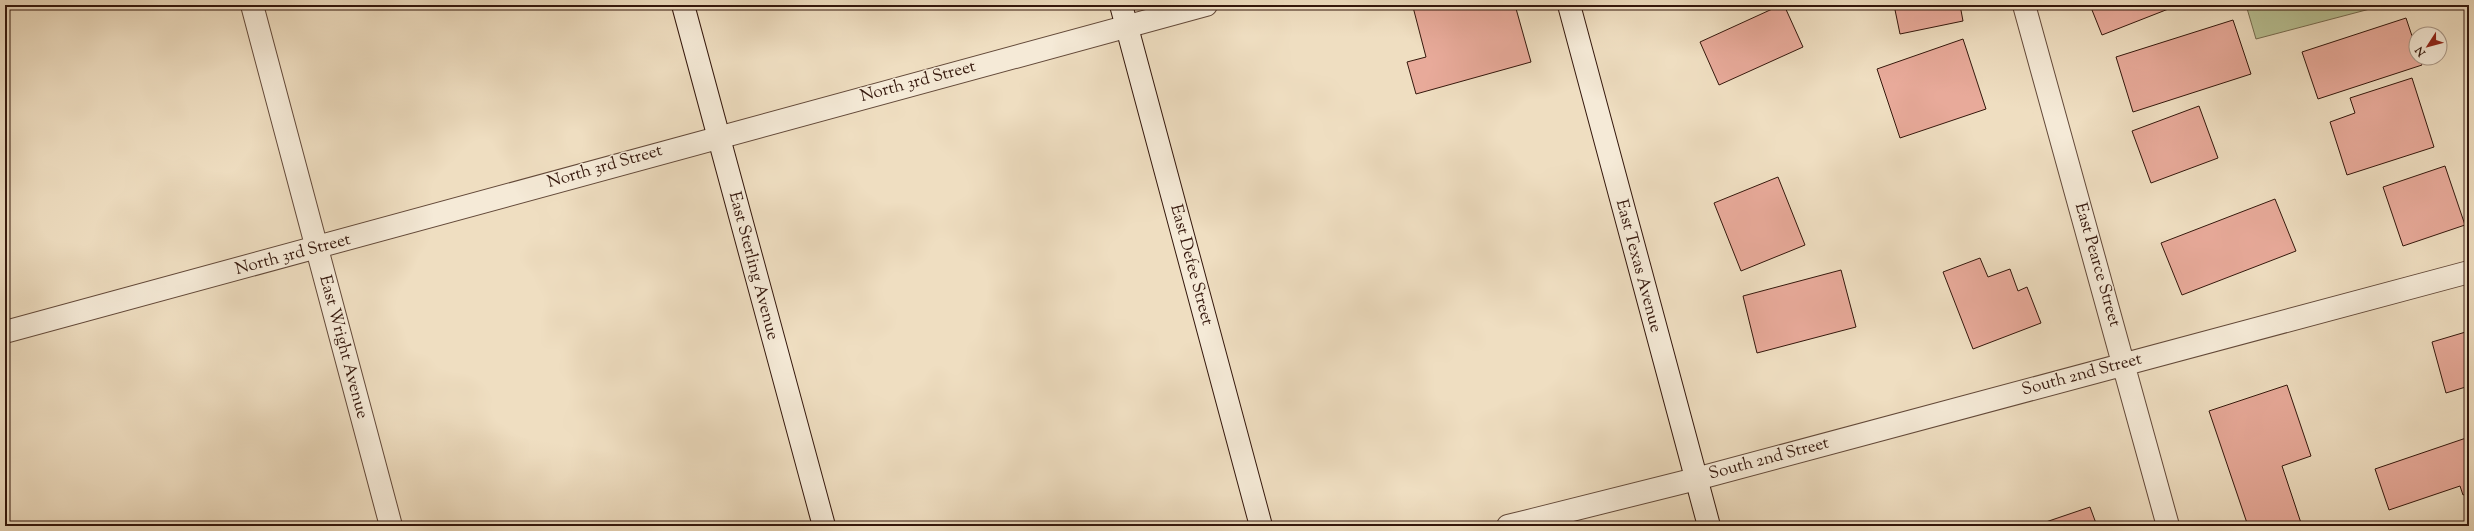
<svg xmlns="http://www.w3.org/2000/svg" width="2474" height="531" viewBox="0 0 2474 531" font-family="'Sorts Mill Goudy',serif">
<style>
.green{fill:#b8c194;stroke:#766c50}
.building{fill:#e8aa9a;stroke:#34170c}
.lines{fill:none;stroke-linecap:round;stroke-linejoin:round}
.street-casing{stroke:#634939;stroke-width:24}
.secondary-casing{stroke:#34170c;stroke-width:24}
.street{stroke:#f5ead7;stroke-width:22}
.secondary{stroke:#f5ead7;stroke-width:22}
.labels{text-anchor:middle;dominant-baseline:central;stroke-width:3;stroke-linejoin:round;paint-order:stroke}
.street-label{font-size:17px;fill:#34170c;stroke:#f5ead7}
</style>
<rect width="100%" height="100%" fill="#efdec1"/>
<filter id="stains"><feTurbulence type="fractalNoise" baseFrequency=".005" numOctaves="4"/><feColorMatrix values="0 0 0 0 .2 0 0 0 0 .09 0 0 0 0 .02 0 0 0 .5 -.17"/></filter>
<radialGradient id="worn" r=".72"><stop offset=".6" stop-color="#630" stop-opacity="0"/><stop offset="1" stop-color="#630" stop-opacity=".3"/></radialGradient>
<path class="green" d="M2246,5H2385L2256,39Z"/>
<path class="building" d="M1421,5H1515L1531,62L1416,94L1407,62L1426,57L1413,7Z
M1781,5H1784L1803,47L1719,85L1700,42Z
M1894,5H1960L1963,21L1900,34Z
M2090,5H2176V6L2102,35Z
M2406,18L2416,48V58H2419L2422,65L2318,99L2302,52Z
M2233,20L2251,74L2133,112L2116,57Z
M1963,39L1986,109L1900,138L1877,69Z
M2412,78L2434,147L2347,175L2330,122L2355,113L2350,98Z
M2199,106L2218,158L2151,183L2132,131Z
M2445,166L2465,225L2403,246L2383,187Z
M1778,177L1805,245L1741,271L1714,203Z
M2275,199L2296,251L2182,295L2161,243Z
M1980,258L1988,277L2010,269L2018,291L2027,287L2041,323L1973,349L1943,272Z
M1841,270L1856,327L1757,353L1743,296Z
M2469,331V386L2446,393L2432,342Z
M2287,385L2311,456L2282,466L2301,523L2292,526H2248L2209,411Z
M2469,437V493L2463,495L2460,486L2389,510L2375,469Z
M2090,507L2097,526H2034Z"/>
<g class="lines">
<defs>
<path id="street" d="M252,5L391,526
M2024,5L2168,526
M5,332C406,225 805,111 1206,5
M1508,526L1696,479L2469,272"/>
<path id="secondary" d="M683,5L824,526
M1121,5L1261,526
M1569,5L1709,526"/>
</defs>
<use href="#street" class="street-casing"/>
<use href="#secondary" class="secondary-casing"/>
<use href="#street" class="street"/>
<use href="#secondary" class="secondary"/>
</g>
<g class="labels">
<g class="street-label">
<text transform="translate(918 82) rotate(-15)">North 3rd Street</text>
<text transform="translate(605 167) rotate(-16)">North 3rd Street</text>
<text transform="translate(293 255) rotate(-15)">North 3rd Street</text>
<text transform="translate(1191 265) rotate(75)">East Defee Street</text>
<text transform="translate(2097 265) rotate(74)">East Pearce Street</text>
<text transform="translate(753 266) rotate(75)">East Sterling Avenue</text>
<text transform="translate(1638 266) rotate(75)">East Texas Avenue</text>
<text transform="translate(343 347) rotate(75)">East Wright Avenue</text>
<text transform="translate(2082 375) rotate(-15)">South 2nd Street</text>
<text transform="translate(1769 459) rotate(-15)">South 2nd Street</text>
</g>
</g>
<rect width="2474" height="531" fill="none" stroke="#efdec1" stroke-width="20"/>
<rect x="6" y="6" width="2462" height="519" fill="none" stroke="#34170c" stroke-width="2"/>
<rect x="10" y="10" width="2454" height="511" fill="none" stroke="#34170c"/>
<g transform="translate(2428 46) rotate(234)"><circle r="19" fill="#f5ead7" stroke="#a89686"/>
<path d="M0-3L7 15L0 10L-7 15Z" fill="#8f2418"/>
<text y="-6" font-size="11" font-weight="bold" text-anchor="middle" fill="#34170c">N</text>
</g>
<rect width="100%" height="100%" filter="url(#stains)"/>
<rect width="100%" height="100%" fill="url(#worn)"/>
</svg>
